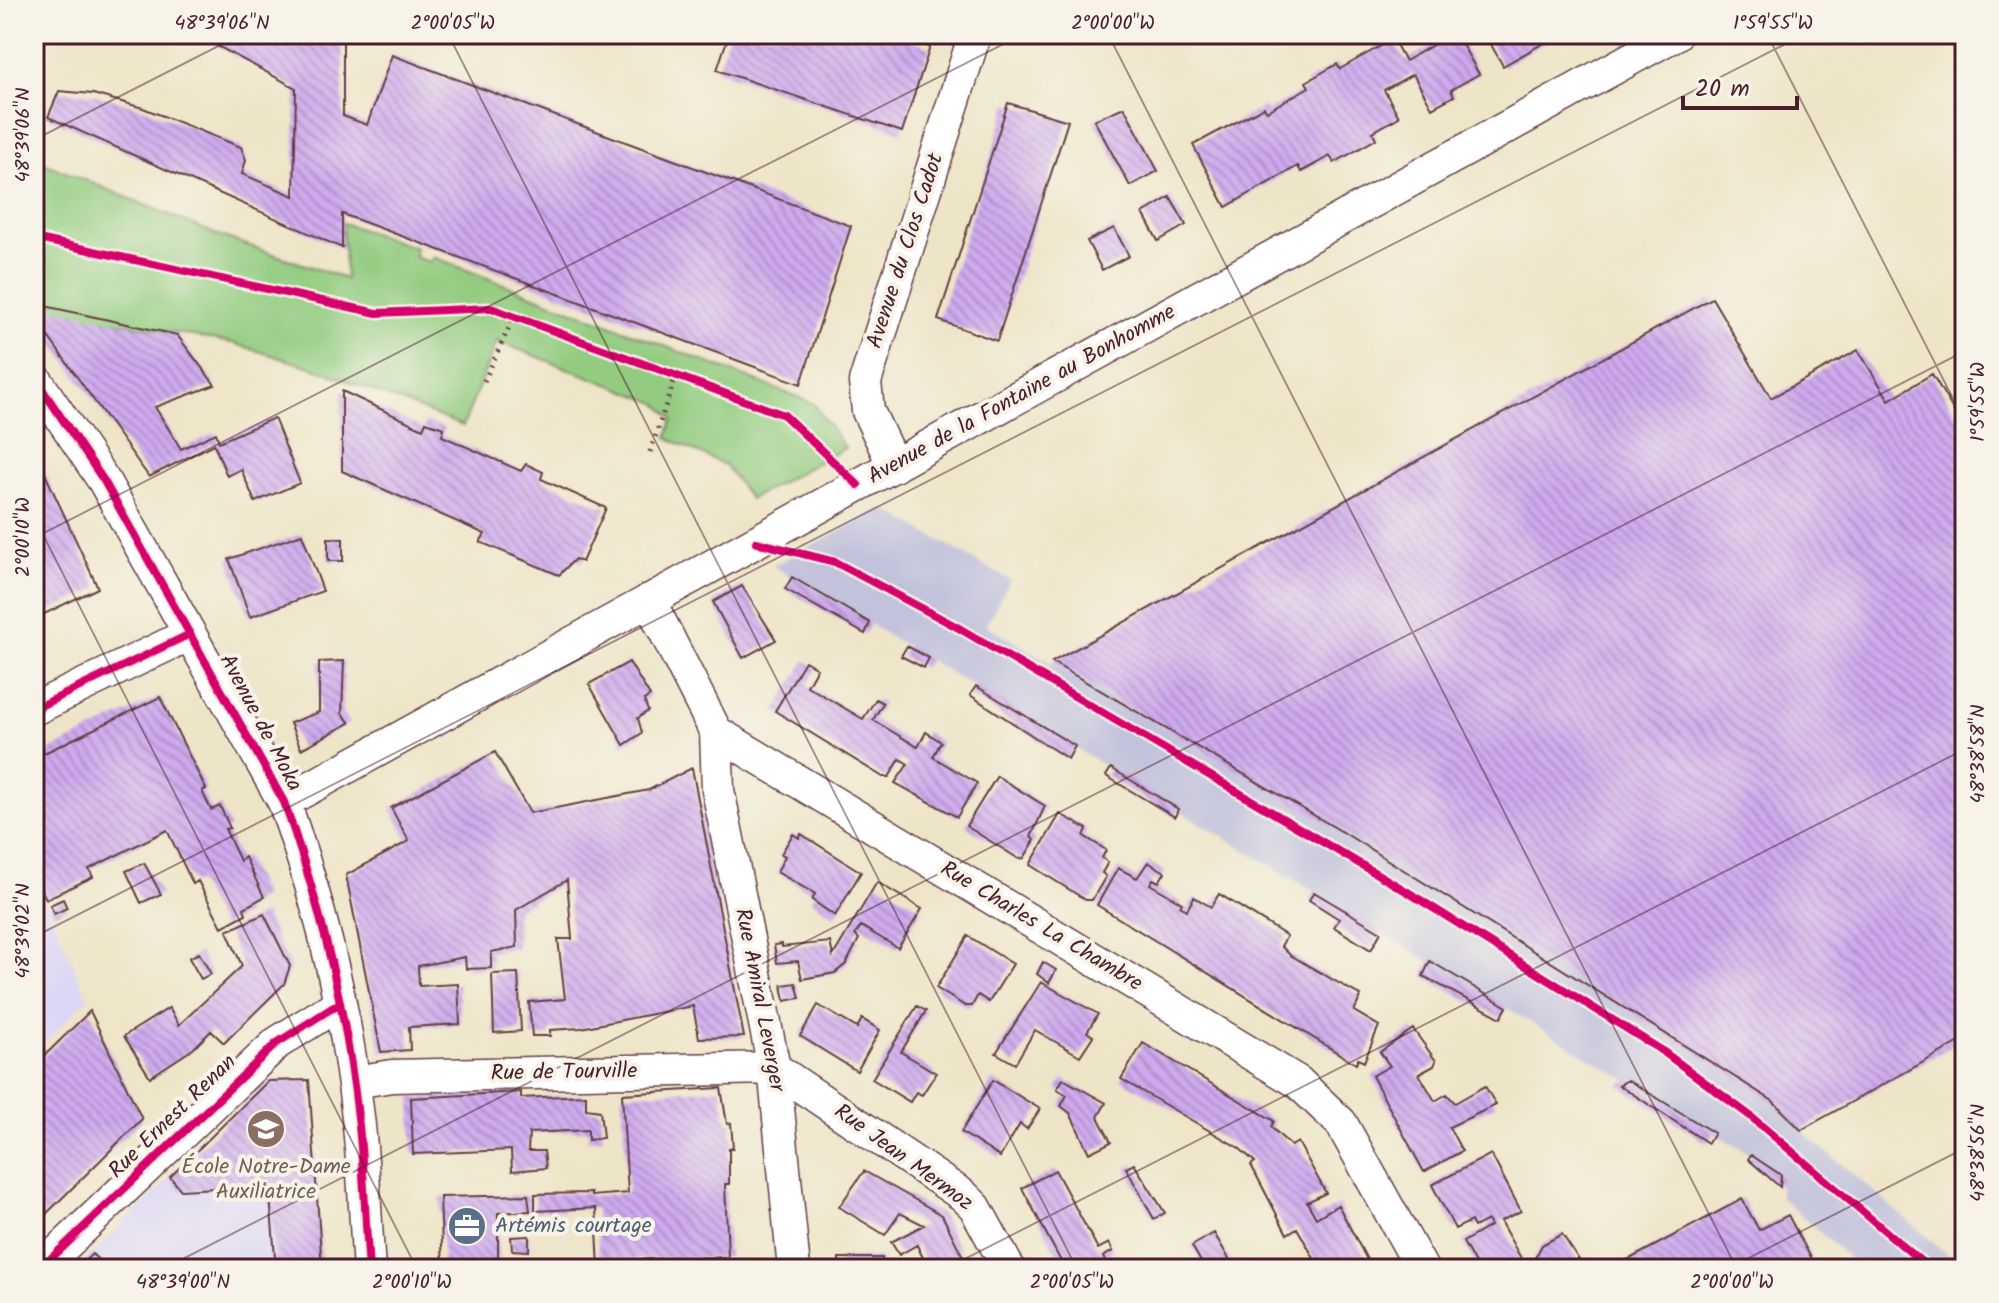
<svg xmlns="http://www.w3.org/2000/svg" width="1999" height="1303" viewBox="0 0 1999 1303" font-family="Kalam,sans-serif">
<style>
.built{fill:#dcd6f6}
.railway{fill:#c2c2dc}
.grass{fill:#93cc80;stroke:#6e7656;stroke-width:2}
.building{fill:url(#building-back-hatch)}
.lines{fill:none;stroke-linecap:round;stroke-linejoin:round}
.minor-casing{stroke:#633d43;stroke-width:35}
.path{stroke:#633d43;stroke-width:5;stroke-dasharray:2 6;stroke-linecap:butt}
.minor{stroke:#fff;stroke-width:32}
.cycleway-casing{stroke:#f7f3e8;stroke-width:13}
.cycleway{stroke:#d6006c;stroke-width:8}
.ticks{fill:none;stroke:#4a1f2b;stroke-width:2;stroke-opacity:0.45}
.labels{text-anchor:middle;dominant-baseline:central;stroke-width:8;stroke-linejoin:round;paint-order:stroke}
.street-label{font-size:22px;fill:#4a1f2b;stroke:#f7f3e8}
.education-label{font-size:22px;fill:#785e54;stroke:#f7f3e8}
.service-label{font-size:22px;fill:#4e5e75;stroke:#f7f3e8;text-anchor:start}
.neatline{fill:none;stroke:#4a1f2b;stroke-width:3}
.ticks-label{font-size:20px;text-anchor:middle;fill:#4a1f2b}
</style>
<defs>
<pattern id="building-back-hatch" width="6" height="6" patternUnits="userSpaceOnUse" patternTransform="scale(2)"><rect width="6" height="6" fill="#ceaaee"/><path d="M-1 5l2 2M0 0l6 6M5-1l2 2" fill="none" stroke="#a98ac1"/></pattern>
</defs>
<rect width="100%" height="100%" fill="#f7f3e8"/>
<filter id="ink" filterUnits="userSpaceOnUse"><feTurbulence type="fractalNoise" baseFrequency=".0125" numOctaves="2"/><feDisplacementMap in="SourceGraphic" scale="16" xChannelSelector="R" yChannelSelector="G"/><feConvolveMatrix kernelMatrix="1 2 1 2 8 2 1 2 1" color-interpolation-filters="sRGB"/></filter>
<filter id="wash" filterUnits="userSpaceOnUse"><feTurbulence type="fractalNoise" baseFrequency=".006" numOctaves="4" result="noise"/><feDisplacementMap in="SourceGraphic" scale="32" xChannelSelector="R" yChannelSelector="G"/><feGaussianBlur stdDeviation="1.8" result="paint"/><feColorMatrix in="noise" values="0 0 0 0 0 0 0 0 0 0 0 0 0 0 0 0 0 1.4 0 .05"/><feComposite in="paint" operator="in"/></filter>
<g filter="url(#wash)">
<rect width="100%" height="100%" fill="#eee5c8"/>
<path class="built" d="M34,874L88,999L34,1054Z
M309,1080L322,1269H108L92,1254L268,1081Z"/>
<path class="railway" d="M882,508L1010,580L986,625L1346,834L1773,1101L1801,1130L1965,1269H1861L1780,1197L1781,1175L1751,1155L773,566Z"/>
<path class="grass" d="M34,159L215,234L346,279L342,223L416,248L415,257L430,262L433,257L813,403L845,448L750,499L725,465L667,438L673,418L657,403L497,341L463,426L317,369L232,343L34,307Z"/>
<g id="blocks">
<path class="building" d="M195,34H343V116L367,125L392,55L851,226L801,384L342,214V248L48,117L59,91L93,94L143,108L241,147L246,160L242,174L294,196L296,88Z
M729,34H893L930,47L902,132L717,70Z
M1054,34H1077L1075,41Z
M1452,34H1456L1479,74L1451,90L1454,96L1432,108L1413,74L1384,90L1399,117L1373,132L1376,139L1334,163L1330,156L1301,172L1298,166L1226,207L1193,145L1264,107L1267,111L1309,87L1306,82L1337,64L1340,69L1393,39L1405,61Z
M1485,34H1568L1553,42L1551,39L1503,66Z
M1008,103L1068,121L997,341L938,320Z
M1124,107L1158,171L1130,186L1094,120Z
M1170,197L1186,225L1158,241L1143,213Z
M1114,228L1129,256L1102,270L1087,241Z
M1712,298L1771,398L1858,350L1889,400L1932,374L1965,430V1039L1801,1130L1773,1101L1346,834L1052,662Z
M40,305L177,335L215,385L155,407L181,449L216,433L219,442L274,418L300,483L255,502L241,469L227,476L214,444L149,477L34,317V307Z
M342,391L423,429L426,422L444,428L442,436L521,471L526,464L543,472L541,479L606,508L582,562L575,559L559,575L480,542L485,534L342,471Z
M34,450L98,588L34,619Z
M302,534L323,591L250,617L229,559Z
M328,538L343,539V561H328Z
M792,577L870,623L865,634L785,589Z
M742,586L776,640L743,658L713,602Z
M907,646L929,658L924,668L901,656Z
M344,661L342,713L350,723L301,749L290,723L319,712V662Z
M805,661L817,668L807,686L863,719L876,699L883,703L873,720L918,747L926,732L941,742L933,757L977,783L957,817L895,783L908,764L900,759L889,777H883L775,711Z
M629,662L650,696L644,700L648,711L638,718L642,733L624,745L589,684Z
M976,686L1075,746L1068,759L970,695Z
M160,697L206,789L202,791L211,810L220,806L230,828L225,829L240,861L245,857L264,897L244,908L246,914L222,927L198,881L193,884L167,830L89,869L93,877L46,899L34,874V758Z
M495,752L530,813L649,790L692,768L744,1037L699,1038L693,1006L581,1028L550,1030V1036H532L529,1002L565,999L558,939H572L567,880L516,910L517,947L491,952V968L466,969L465,957L418,966L419,986L458,984L460,1024L409,1027L410,1050L381,1052L346,875L409,841L391,808Z
M1111,768L1178,809L1175,817L1106,776Z
M997,776L1045,806L1031,837L1035,840L1024,858L1019,859L966,826Z
M1060,814L1087,829L1084,836L1106,850L1102,858L1108,862L1102,873L1106,876L1092,900H1086L1030,865Z
M793,834L799,838L801,834L861,872L835,916L812,900L815,894L777,872L785,856L781,854Z
M1148,862L1165,872L1159,882L1153,879L1150,884L1182,903L1180,906L1187,910L1194,897L1211,907L1219,894L1287,936L1281,946L1290,955L1361,996L1354,1011L1379,1026L1364,1062L1358,1059L1356,1064L1097,905L1118,868L1137,878Z
M144,863L161,894L141,903L126,871Z
M877,882L922,909L898,948L861,926L855,935L859,939L846,964L835,973L802,979L798,961L777,963L774,945L782,944V947L830,942L833,956Z
M1314,892L1381,932L1371,950L1334,927L1339,919L1309,900Z
M63,899L67,908L54,914L50,905Z
M264,914L290,966L284,984L224,1043L211,1031L193,1049L150,1077L124,1036L169,1008L179,1025L242,966L227,931Z
M968,936L1013,964L989,1002L978,995L972,1006H965L936,988Z
M199,953L211,974L201,979L189,958Z
M1430,961L1507,1007L1501,1018L1423,976Z
M1043,962L1056,970L1049,983L1037,974Z
M518,973L521,1031L494,1033L492,974Z
M1041,982L1098,1014L1087,1032L1093,1036L1080,1056L1035,1030L1015,1064L996,1053Z
M796,983L800,998L785,1001L782,985Z
M818,1005L857,1028L862,1019L880,1030L857,1071L800,1036Z
M917,1006L926,1011L901,1052L936,1073L922,1095L916,1092L910,1102L872,1079Z
M90,1011L142,1119L34,1226V1066Z
M1413,1029L1436,1061L1434,1066L1419,1074L1435,1101L1447,1094L1455,1103L1485,1086L1496,1105L1449,1127L1462,1151L1424,1172L1372,1076L1390,1066L1380,1052Z
M1143,1043L1274,1121L1271,1127L1291,1146L1298,1142L1326,1193L1307,1202L1316,1218L1338,1205L1372,1269H1320L1297,1228L1287,1234L1251,1165L1255,1162L1239,1148L1121,1079Z
M1063,1079L1106,1103L1098,1117L1111,1142L1089,1153L1070,1113L1061,1106L1067,1095L1057,1089Z
M309,1080L322,1269H276L269,1185L181,1190L170,1177L268,1081Z
M993,1080L1040,1109L1027,1129L1020,1124L1000,1157L961,1132Z
M1628,1080L1714,1133L1708,1143L1619,1085Z
M721,1088L727,1124L731,1123L733,1148L729,1149V1184H725L728,1257L625,1260V1269H599L596,1208L535,1211V1194L591,1193V1196L628,1193L622,1094Z
M521,1092V1098L586,1095V1109L600,1111L603,1138L588,1140V1130L529,1133L528,1151H544L546,1168L512,1171L511,1150L413,1154L411,1098Z
M1491,1154L1521,1211L1500,1221L1522,1260L1506,1269H1478L1463,1242L1490,1226L1487,1220L1474,1227L1471,1221L1455,1229L1432,1185Z
M1751,1155L1781,1175L1780,1187L1748,1159Z
M1134,1164L1165,1213L1154,1219L1126,1168Z
M1055,1170L1098,1249L1109,1243L1113,1251L1103,1257L1109,1269H1065L1022,1188Z
M864,1171L942,1215L969,1269H928L917,1245L899,1255L891,1242L924,1225L900,1213L885,1235L839,1207Z
M528,1195L530,1211L498,1213V1269H443L440,1197Z
M1742,1199L1759,1230L1788,1215L1817,1269H1611Z
M1214,1233L1232,1264L1234,1269H1205L1192,1246Z
M1562,1234L1585,1269H1539L1534,1260L1542,1245Z
M529,1236V1251L512,1250L511,1237Z
M92,1254L108,1269H76Z
M839,1258H882V1269H839Z"/>
</g>
</g>
<g filter="url(#ink)">
<use href="#blocks" fill-opacity="0" stroke="#633d43" stroke-width="2"/>
<g class="lines">
<defs>
<path id="minor" d="M34,377L104,481L284,802C320,903 346,1011 358,1117C364,1167 365,1218 369,1269
M894,466L868,411L865,382L975,34
M649,600L716,732L1298,1082L1341,1123L1422,1269
M34,709L190,634
M716,732L718,790L774,1068L794,1269
M284,802L1676,34
M774,1068L964,1196L975,1207L1009,1269
M354,1082L392,1076L774,1068
M40,1269L277,1043L340,1003"/>
</defs>
<use href="#minor" class="minor-casing"/>
<path class="path" d="M484,381L514,317
M650,452L675,378"/>
<use href="#minor" class="minor"/>
<defs>
<path id="cycleway" d="M34,238L377,313L491,308L784,415L858,485
M34,377L104,481L284,802C320,903 346,1011 358,1117C364,1167 365,1218 369,1269
M756,542L835,562L957,627L1406,891L1661,1050L1749,1115L1930,1269
M34,709L190,634
M40,1269L277,1043L340,1003"/>
</defs>
<use href="#cycleway" class="cycleway-casing"/>
<use href="#cycleway" class="cycleway"/>
</g>
</g>
<path class="ticks" d="M448,34L1077,1269M1108,34L1737,1269M1767,34L1965,422M34,140L242,34M34,517L417,1269M34,538L1023,34M34,937L1805,34M163,1269L1965,351M945,1269L1965,749M1727,1269L1965,1148"/>
<defs>
<symbol id="school-disc" viewBox="-11 -11 22 22"><circle r="9.5" fill="#8d6e63" stroke="#f7f3e8"/><path d="M0-5L7-2L0 1L-7-2ZM-4 1L0 2.5L4 1V4Q0 6-4 4Z" fill="#fff"/></symbol>
<symbol id="office-disc" viewBox="-11 -11 22 22"><circle r="9.5" fill="#5c6f8a" stroke="#f7f3e8"/><path d="M-6-3h4V-5.5h4V-3h4V5H-6ZM-1-4.5V-3h2v-1.5ZM-6 0V1H6V0Z" fill="#fff"/></symbol>
</defs>
<g fill-rule="evenodd">
<use href="#school-disc" x="244" y="1107" width="44" height="44"/>
<use href="#office-disc" x="445" y="1204" width="44" height="44"/>
</g>
<g class="labels">
<g class="street-label">
<text transform="translate(906 251) rotate(-72)">Avenue du Clos Cadot</text>
<text transform="translate(1022 395) rotate(-29)">Avenue de la Fontaine au Bonhomme</text>
<text transform="translate(260 723) rotate(62)">Avenue de Moka</text>
<text transform="translate(1041 927) rotate(31)">Rue Charles La Chambre</text>
<text transform="translate(759 1000) rotate(79)">Rue Amiral Leverger</text>
<text transform="translate(564 1073) rotate(-1)">Rue de Tourville</text>
<text transform="translate(173 1117) rotate(-44)">Rue Ernest Renan</text>
<text transform="translate(903 1158) rotate(36)">Rue Jean Mermoz</text>
</g>
<g class="education-label">
<text x="266" y="1167">École Notre-Dame<tspan x="266" dy="25">Auxiliatrice</tspan></text>
</g>
<g class="service-label">
<text x="495" y="1226">Artémis courtage</text>
</g>
</g>
<rect width="1999" height="1303" fill="none" stroke="#f7f3e8" stroke-width="88"/>
<path d="M1683 96v12h114v-12" fill="none" stroke="#4a1f2b" stroke-width="4"/>
<text x="1695" y="96" font-size="24" fill="#4a1f2b" stroke="#f7f3e8" stroke-width="6" paint-order="stroke">20 m</text>
<rect x="44" y="44" width="1911" height="1215" class="neatline"/>
<g class="ticks-label">
<text x="222" y="29">48°39'06"N</text>
<text x="453" y="29">2°00'05"W</text>
<text x="1113" y="29">2°00'00"W</text>
<text x="1773" y="29">1°59'55"W</text>
<text transform="translate(22 135) rotate(-90)" y="7">48°39'06"N</text>
<text transform="translate(1977 402) rotate(-90)" y="7">1°59'55"W</text>
<text transform="translate(22 537) rotate(-90)" y="7">2°00'10"W</text>
<text transform="translate(1977 754) rotate(-90)" y="7">48°38'58"N</text>
<text transform="translate(22 931) rotate(-90)" y="7">48°39'02"N</text>
<text transform="translate(1977 1153) rotate(-90)" y="7">48°38'56"N</text>
<text x="183" y="1288">48°39'00"N</text>
<text x="412" y="1288">2°00'10"W</text>
<text x="1072" y="1288">2°00'05"W</text>
<text x="1732" y="1288">2°00'00"W</text>
</g>
</svg>
